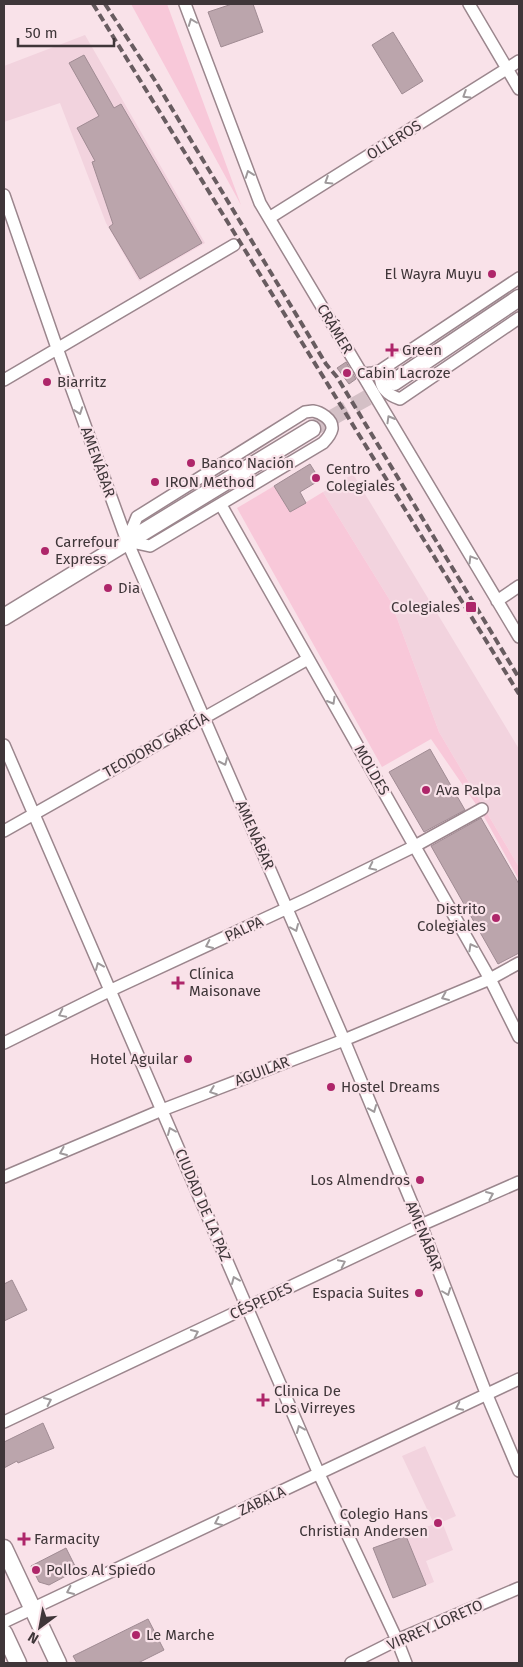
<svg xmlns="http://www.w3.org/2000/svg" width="523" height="1667" viewBox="0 0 523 1667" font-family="'Fira Sans',sans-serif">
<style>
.built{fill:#f2d3de}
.green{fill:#f8c8d9}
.building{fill:#bba5ac;stroke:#a08b93}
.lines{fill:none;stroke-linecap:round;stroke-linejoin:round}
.secondary-tunnel{stroke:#d4c0c6;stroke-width:16;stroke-dasharray:16 8;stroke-linecap:butt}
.street-casing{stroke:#9b868d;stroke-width:14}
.secondary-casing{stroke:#9b868d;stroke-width:19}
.street{stroke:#fff;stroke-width:11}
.secondary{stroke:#fff;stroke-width:16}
.rail{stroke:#685c60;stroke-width:4;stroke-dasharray:8 4;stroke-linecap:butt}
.oneway{stroke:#9f9a9c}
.poi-dot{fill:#ae266a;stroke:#f9e2e9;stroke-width:2}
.labels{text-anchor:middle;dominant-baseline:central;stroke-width:4.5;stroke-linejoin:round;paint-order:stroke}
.street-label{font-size:15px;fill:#3f3639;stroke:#f9e2e9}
.poi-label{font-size:15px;fill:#3f3639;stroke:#f9e2e9;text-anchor:start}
</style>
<rect width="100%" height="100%" fill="#f9e2e9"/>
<path class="built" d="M85,35L205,243L139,281L106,223L60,103L4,122V66Z
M353,474L519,749V867L439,732L391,602L323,492Z
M425,1446L456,1516L442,1522L453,1550L426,1561L434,1582L393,1598L373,1548L434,1524L402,1456Z"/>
<path class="green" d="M131,4H167L241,205Z
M274,486L290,512L323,492L391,602L439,732L519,867V880L482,813L431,739L382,767L237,508Z"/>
<path class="building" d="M232,4H253L263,32L221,47L208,12Z
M393,32L423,81L402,94L372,45Z
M84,55L114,108L121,104L202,243L140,279L109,227L113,224L92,162L95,161L77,128L99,116L69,63Z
M346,362L356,379L349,384L337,368Z
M310,464L320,480L300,492L306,503L290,512L274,486Z
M430,749L465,810L424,832L389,772Z
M481,818L519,884V953L498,964L431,846Z
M12,1280L27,1310L4,1321V1284Z
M43,1423L54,1448L18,1463L17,1461L4,1468V1442Z
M406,1536L426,1585L393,1598L373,1548Z
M66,1548L77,1570L49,1585L39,1582L31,1566Z
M148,1619L164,1650L138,1663H77L73,1656Z"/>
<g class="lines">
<path class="secondary-tunnel" d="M312,429L388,386"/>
<defs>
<path id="street" d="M185,4L260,203L519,637
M469,4L519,89
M4,195L57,348L127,541L344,1040L421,1225L486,1393L519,1471
M269,218L519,61
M381,370C378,386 385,394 400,399L519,318
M363,374L373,373L381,370L519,278
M4,380L234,245
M313,411C320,412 333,419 332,429C331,434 327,439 323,443L150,546L127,541L137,517L305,412Z
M221,505L490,979L519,1037
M497,601L519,586
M4,745L319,1474L397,1640L406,1663
M4,831L308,659
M4,1043L109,991L307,899L415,846L482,809
M4,1177L162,1110L344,1040L490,979L519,963
M4,1422L421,1225L519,1182
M4,1622L519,1379
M351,1663L397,1640L519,1588"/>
<path id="secondary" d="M394,382L519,298
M4,617L312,429
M4,1548L58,1663
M4,1633L18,1663"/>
</defs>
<use href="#street" class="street-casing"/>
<use href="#secondary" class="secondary-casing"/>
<use href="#street" class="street"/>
<use href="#secondary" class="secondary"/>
<path class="rail" d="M93,4L519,694
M105,4L154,79L326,364L337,377L519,678"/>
</g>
<defs><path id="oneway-chevron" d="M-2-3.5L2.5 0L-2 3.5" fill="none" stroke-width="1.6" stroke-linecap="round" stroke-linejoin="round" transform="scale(1.25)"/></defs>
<g class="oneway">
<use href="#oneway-chevron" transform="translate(192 22) rotate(-111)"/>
<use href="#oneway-chevron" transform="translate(466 95) rotate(148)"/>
<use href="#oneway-chevron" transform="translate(249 174) rotate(-110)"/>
<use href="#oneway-chevron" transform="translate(328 181) rotate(148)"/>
<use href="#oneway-chevron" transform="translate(79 411) rotate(70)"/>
<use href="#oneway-chevron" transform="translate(390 419) rotate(-120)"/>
<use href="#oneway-chevron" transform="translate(472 559) rotate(-121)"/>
<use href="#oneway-chevron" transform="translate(332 701) rotate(60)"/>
<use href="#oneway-chevron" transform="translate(224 762) rotate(66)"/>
<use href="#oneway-chevron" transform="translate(372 867) rotate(154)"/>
<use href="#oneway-chevron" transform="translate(295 928) rotate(67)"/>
<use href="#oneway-chevron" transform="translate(209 945) rotate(155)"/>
<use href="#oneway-chevron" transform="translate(472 947) rotate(-119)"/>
<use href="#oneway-chevron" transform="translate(99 966) rotate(-113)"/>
<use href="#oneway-chevron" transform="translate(445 997) rotate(157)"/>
<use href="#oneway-chevron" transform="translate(62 1014) rotate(154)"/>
<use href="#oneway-chevron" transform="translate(213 1091) rotate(159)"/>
<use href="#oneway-chevron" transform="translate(373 1109) rotate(68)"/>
<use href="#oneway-chevron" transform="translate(171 1131) rotate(-113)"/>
<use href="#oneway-chevron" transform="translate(63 1152) rotate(157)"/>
<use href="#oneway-chevron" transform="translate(490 1195) rotate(-23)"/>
<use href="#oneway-chevron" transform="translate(342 1263) rotate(-26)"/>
<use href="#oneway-chevron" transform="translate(235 1280) rotate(-113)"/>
<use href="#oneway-chevron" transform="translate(447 1292) rotate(69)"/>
<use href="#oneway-chevron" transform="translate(195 1333) rotate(-25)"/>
<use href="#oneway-chevron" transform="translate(48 1401) rotate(-25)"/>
<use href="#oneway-chevron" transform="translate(459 1407) rotate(154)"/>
<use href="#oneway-chevron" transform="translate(300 1429) rotate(-113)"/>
<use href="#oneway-chevron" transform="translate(218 1522) rotate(155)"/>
<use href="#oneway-chevron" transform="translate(70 1591) rotate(155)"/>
</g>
<g class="poi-dot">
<circle cx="492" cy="274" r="5"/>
<path d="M389.5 342.5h5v5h5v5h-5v5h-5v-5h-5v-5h5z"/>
<circle cx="347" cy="373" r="5"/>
<circle cx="47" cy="382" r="5"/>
<circle cx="191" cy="463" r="5"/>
<circle cx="316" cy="478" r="5"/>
<circle cx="155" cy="482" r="5"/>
<circle cx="45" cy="551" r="5"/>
<circle cx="108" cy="588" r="5"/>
<rect x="465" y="601" width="12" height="12" rx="2.5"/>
<circle cx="426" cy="790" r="5"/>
<circle cx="496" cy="918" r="5"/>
<path d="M175.5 975.5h5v5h5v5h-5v5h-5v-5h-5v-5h5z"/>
<circle cx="188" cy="1059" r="5"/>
<circle cx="331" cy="1087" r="5"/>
<circle cx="420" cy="1180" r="5"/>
<circle cx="419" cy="1293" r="5"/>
<path d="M260.5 1392.5h5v5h5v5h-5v5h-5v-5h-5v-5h5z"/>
<circle cx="438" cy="1523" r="5"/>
<path d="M21.5 1531.5h5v5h5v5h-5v5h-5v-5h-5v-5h5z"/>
<circle cx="36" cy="1570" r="5"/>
<circle cx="136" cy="1635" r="5"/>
</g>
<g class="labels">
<g class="street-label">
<text transform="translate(394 140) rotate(-32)">OLLEROS</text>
<text transform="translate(335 329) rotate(59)">CRÁMER</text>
<text transform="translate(98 462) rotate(70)">AMENÁBAR</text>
<text transform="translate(156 745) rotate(-29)">TEODORO GARCÍA</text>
<text transform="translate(372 770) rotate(60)">MOLDES</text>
<text transform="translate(255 835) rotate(66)">AMENÁBAR</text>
<text transform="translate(244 929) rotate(-25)">PALPA</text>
<text transform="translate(262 1071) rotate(-21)">AGUILAR</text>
<text transform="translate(203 1205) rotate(67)">CIUDAD DE LA PAZ</text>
<text transform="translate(424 1236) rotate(68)">AMENÁBAR</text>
<text transform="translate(261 1301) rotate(-25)">CÉSPEDES</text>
<text transform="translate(262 1501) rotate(-25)">ZABALA</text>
<text transform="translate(435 1625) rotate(-24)">VIRREY LORETO</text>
</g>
<g class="poi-label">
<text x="482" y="274" text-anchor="end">El Wayra Muyu</text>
<text x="402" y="350">Green</text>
<text x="357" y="373">Cabin Lacroze</text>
<text x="57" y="382">Biarritz</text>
<text x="201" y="463">Banco Nación</text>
<text x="326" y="469">Centro<tspan x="326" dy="17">Colegiales</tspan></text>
<text x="165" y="482">IRON Method</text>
<text x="55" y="542">Carrefour<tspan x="55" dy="17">Express</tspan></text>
<text x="118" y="588">Dia</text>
<text x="460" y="607" text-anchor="end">Colegiales</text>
<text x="436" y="790">Ava Palpa</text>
<text x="486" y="909" text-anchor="end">Distrito<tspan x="486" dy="17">Colegiales</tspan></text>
<text x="189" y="974">Clínica<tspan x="189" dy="17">Maisonave</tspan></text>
<text x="178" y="1059" text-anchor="end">Hotel Aguilar</text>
<text x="341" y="1087">Hostel Dreams</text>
<text x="410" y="1180" text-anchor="end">Los Almendros</text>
<text x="409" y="1293" text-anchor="end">Espacia Suites</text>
<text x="274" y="1391">Clinica De<tspan x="274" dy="17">Los Virreyes</tspan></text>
<text x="428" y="1514" text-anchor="end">Colegio Hans<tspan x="428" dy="17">Christian Andersen</tspan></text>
<text x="34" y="1539">Farmacity</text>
<text x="46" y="1570">Pollos Al Spiedo</text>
<text x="146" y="1635">Le Marche</text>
</g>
</g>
<rect width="523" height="1667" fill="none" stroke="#3f3639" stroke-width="10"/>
<g transform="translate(40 1627) rotate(212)" stroke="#f9e2e9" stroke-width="4" paint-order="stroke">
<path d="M0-4L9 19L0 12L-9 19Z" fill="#3f3639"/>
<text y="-8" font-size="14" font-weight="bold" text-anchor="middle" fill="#3f3639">N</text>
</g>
<path d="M18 38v8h96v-8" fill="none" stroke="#3f3639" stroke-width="2.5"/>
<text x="25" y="38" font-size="15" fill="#3f3639" stroke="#f9e2e9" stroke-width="4" paint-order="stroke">50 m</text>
</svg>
